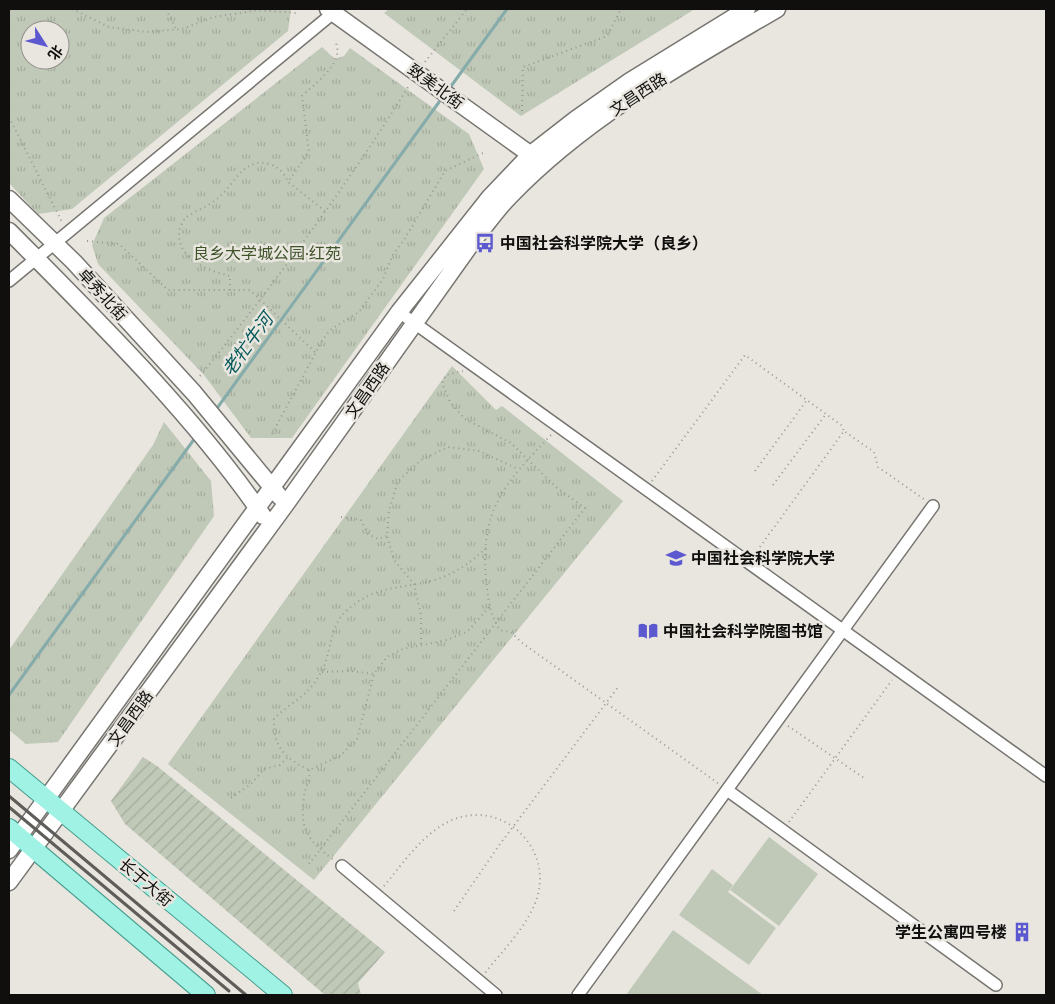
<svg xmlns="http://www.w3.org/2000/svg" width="1055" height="1004" viewBox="0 0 1055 1004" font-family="Ubuntu,'Noto Sans SC',sans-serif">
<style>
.park{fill:url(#park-tufts);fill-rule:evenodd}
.garden{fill:url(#garden-furrows)}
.pitch{fill:#c0c9b7}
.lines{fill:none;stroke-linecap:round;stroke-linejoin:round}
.stream{stroke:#86abab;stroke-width:3}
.street-casing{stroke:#777570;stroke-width:14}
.secondary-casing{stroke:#777570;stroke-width:19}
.primary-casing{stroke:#459d8d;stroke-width:20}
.path{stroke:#9a9893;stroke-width:2;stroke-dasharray:1 4;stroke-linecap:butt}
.street{stroke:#fff;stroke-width:11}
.secondary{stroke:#fff;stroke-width:16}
.primary{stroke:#a0f2e4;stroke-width:18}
.rail{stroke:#5f5d59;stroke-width:3}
.labels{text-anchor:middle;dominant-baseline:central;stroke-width:5;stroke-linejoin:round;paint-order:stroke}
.street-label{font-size:16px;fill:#100f0d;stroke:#e9e6e0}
.poi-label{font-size:16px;font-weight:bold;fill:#100f0d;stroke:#e9e6e0;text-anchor:start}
.park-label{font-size:16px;fill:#40542a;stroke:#e9e6e0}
.water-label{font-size:18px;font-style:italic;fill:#05595a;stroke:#e9e6e0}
</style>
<defs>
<pattern id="park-tufts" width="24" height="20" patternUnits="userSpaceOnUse" patternTransform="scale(1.25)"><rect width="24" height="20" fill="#c0c9b7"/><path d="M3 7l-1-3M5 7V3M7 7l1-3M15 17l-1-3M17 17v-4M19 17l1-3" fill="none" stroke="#a4ab9c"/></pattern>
<pattern id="garden-furrows" width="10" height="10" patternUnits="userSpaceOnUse" patternTransform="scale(1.25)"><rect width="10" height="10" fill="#c0c9b7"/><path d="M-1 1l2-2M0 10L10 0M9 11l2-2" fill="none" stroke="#a4ab9c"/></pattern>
</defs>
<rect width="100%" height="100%" fill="#e9e6e0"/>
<path class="park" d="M9,9H291L288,31L72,209L38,214L9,183ZM30,30H60V60H30Z
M389,9H695L521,116L384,13Z
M322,47L335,59L344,56L350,48L469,134L484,169L292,438H251L204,375L98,264L92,245L104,218Z
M452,366L496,410L502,406L623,501L314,880L168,764Z
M164,422L211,481L214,516L58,742L26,744L9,730V650L153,445Z"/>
<path class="garden" d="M143,757L157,766L385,952L358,983L361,995H325L125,824L111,801Z"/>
<path class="pitch" d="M769,837L818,874L779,926L730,890Z
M712,869L733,885L728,892L776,928L749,965L679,915Z
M673,930L763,995H626Z"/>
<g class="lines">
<path class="stream" d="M449,89L507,9
M215,411L442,98
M9,695L195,438"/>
<defs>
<path id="street" d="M9,281L338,9
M399,312L1046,776
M727,790L996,985
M342,866L496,995
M578,995L933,506"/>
<path id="secondary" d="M328,9L538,160
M9,199L74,262L194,393L280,497
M9,231C96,319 193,414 263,516
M9,850L399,312L490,197L531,154L576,119L630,81L747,9
M9,882L286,504L476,237C487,224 497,209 510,196C586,117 683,64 777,9"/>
<path id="primary" d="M9,768L283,995
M9,828L206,995"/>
</defs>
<use href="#street" class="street-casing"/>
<use href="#secondary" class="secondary-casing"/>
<use href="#primary" class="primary-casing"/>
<path class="path" d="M72,9L109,27L147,32L182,29L214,17L258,10L296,13
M166,9L176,29
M425,62L467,9
M522,111L523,67L607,36L621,9
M9,117L62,222
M325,211L288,182L309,152L302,96C315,83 344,64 336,43
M87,241L119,244L168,290H250L316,353
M230,290V276C209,271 178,260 179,233C179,228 183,222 185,218C195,211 209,206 218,198C235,184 243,157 269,164C279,167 284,173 288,182
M200,376C275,283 347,186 410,84
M272,434L322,341L330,330L359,312L383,279L393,254L404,240L445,171L483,153
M551,435C505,483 480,509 486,579C488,598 489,614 500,630L511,632L521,642L719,784
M755,471L807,400
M652,481L745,355L841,425L844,431
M773,485L826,414
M341,517L361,520L368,534L378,539L387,536
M486,548C472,562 457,572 438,579C403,590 377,583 346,611C328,628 332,655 320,674C307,698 291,701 274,719C273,746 284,758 309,770L340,756L357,739L374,674L387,657L403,649L447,640L468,631L489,607
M754,555L844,431L874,452L878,467L925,500
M421,644V615L414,584L394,560L387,536L389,510L398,481L421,460L448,447L479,451L518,469
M322,672L351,671L374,674
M788,726L864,778
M309,770C311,781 305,786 304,797C299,829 309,842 334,860
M231,798L251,784L264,769L280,765L288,757
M789,822L892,680
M309,864L585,508L556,487L511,443L465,419L450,402L442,383L446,375L463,371
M384,886C404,862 423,833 452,820C502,799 553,847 537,898C528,926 503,950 485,973
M454,911L500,844L619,686"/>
<use href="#street" class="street"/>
<use href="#secondary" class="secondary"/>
<use href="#primary" class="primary"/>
<path class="rail" d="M9,796L246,995
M9,807L229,991"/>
</g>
<defs>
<symbol id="bus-bare" viewBox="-9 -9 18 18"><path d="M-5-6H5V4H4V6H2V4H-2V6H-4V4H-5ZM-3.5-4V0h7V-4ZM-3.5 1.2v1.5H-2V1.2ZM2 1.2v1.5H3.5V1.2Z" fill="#5c58d0" stroke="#e9e6e0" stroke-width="2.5" paint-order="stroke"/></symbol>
<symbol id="university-bare" viewBox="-9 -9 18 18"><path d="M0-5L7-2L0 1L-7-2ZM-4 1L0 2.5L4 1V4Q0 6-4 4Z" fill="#5c58d0" stroke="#e9e6e0" stroke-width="2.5" paint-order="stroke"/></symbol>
<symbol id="library-bare" viewBox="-9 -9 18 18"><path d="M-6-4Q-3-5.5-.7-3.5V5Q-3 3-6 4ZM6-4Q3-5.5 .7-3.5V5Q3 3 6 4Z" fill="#5c58d0" stroke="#e9e6e0" stroke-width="2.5" paint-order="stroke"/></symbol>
<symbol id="building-bare" viewBox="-9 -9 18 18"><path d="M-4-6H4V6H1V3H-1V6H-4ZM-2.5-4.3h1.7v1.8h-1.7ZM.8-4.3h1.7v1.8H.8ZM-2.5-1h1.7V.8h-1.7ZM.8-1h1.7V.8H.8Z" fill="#5c58d0" stroke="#e9e6e0" stroke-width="2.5" paint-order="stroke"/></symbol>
</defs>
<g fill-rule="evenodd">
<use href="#bus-bare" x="471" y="229" width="28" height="28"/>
<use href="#university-bare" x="662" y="544" width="28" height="28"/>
<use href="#library-bare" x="634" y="617" width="28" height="28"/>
<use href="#building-bare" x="1008" y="918" width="28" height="28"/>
</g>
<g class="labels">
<g class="street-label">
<text transform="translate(436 86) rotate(36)">致美北街</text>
<text transform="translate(638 94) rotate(-33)">文昌西路</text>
<text transform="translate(103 294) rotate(48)">卓秀北街</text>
<text transform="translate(367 390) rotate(-55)">文昌西路</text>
<text transform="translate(130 718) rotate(-54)">文昌西路</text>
<text transform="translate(146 882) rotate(40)">长于大街</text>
</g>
<g class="poi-label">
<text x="500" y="243">中国社会科学院大学（良乡）</text>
<text x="691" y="558">中国社会科学院大学</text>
<text x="663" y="631">中国社会科学院图书馆</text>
<text x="1007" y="932" text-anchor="end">学生公寓四号楼</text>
</g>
<g class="park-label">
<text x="267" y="253">良乡大学城公园·红苑</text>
</g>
<g class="water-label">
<text transform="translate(247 344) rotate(-54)">老牤牛河</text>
</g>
</g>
<rect width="1055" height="1004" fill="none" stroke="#100f0d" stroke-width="20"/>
<g transform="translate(45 45) rotate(126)"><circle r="24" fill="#e9e6e0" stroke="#92908c"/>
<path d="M0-4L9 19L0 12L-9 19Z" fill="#5c58d0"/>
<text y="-8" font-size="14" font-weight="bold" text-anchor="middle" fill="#100f0d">北</text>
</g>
</svg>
